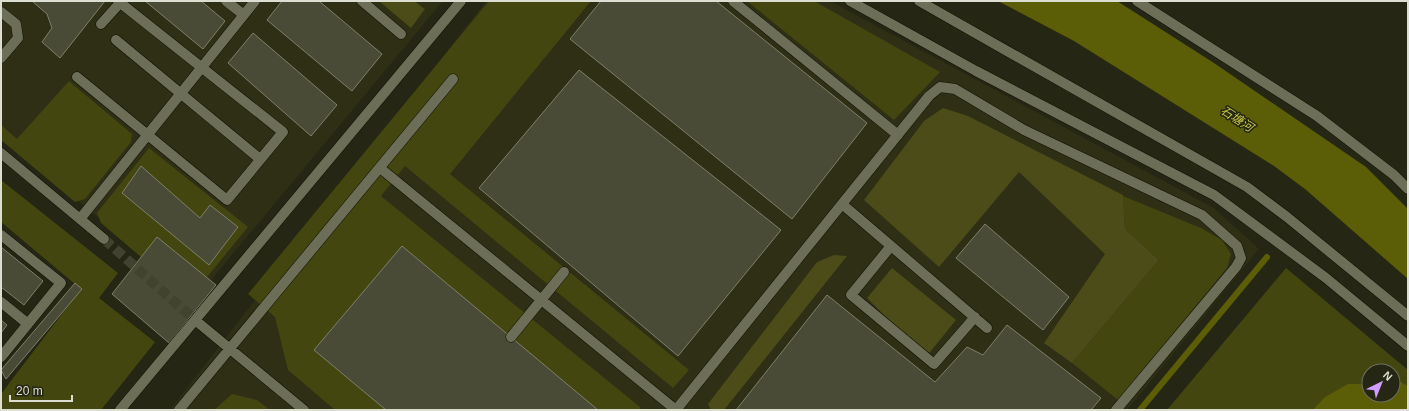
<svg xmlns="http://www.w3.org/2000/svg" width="1409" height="411" viewBox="0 0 1409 411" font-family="Arial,'Noto Sans SC',sans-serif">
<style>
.built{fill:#2e2f15}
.green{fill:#444610;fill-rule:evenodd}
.forest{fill:#4b4c17}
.water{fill:#5b5d07}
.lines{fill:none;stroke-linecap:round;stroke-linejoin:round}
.stream{stroke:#5b5d07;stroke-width:6}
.building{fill:#494b36;stroke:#7f806a}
.minor-tunnel{stroke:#414230;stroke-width:10;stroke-dasharray:10 5;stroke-linecap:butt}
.minor-casing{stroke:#0e0e01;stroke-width:11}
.minor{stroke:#6c6e58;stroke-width:10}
.labels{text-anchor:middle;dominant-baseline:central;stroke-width:3;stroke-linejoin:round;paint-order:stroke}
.water-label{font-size:12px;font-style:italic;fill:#c8cb46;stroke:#252613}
</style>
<rect width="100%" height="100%" fill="#252613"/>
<path class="built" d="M1,1H443L197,297L1,139Z
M486,1H830L1214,208L1259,249L1127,410H170Z"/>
<path class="green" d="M489,1H591L450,174L689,370L673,388L405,166L381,196L640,407L641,410H335L288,370L275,317L248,294Z
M747,1H814L940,72L894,120Z
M69,81L132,134L131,142L85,199L75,202L1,140V125L17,139Z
M149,148L248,227L207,277L141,257L101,223L97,213Z
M1,180L118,273L99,298L155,342L101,410H1V394L81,289L1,222Z
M1123,196L1201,228L1222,240L1231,254L1227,268L1118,400L1072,363L1159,260L1125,229Z
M1286,268L1408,370V410H1167ZM1369,371H1393V395H1369Z
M232,394L257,400L270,410H214Z"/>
<path class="forest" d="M379,1H414L425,9L411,28Z
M943,108L968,116L1123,195L1125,229L1159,260L1072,363L1044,343L1105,254L1019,172L939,267L864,200L924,121Z
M834,255L847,256L724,410H711L708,404L817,262Z
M892,268L956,320L926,357L867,298Z"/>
<path class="water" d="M998,1H1117L1214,63L1366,167L1408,209V279L1305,189L1274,166L1074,41Z
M1369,374V395H1393V378L1408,386V410H1313L1325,397L1348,384H1363Z"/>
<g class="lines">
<path class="stream" d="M1140,410L1267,257"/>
</g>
<path class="building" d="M32,1H105L60,58L42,42L52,28L47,14Z
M145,1H201L225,21L203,49Z
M282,1H319L382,54L352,91L267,20Z
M601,1H716L867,123L792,219L570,39Z
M253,33L337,105L311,136L228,63Z
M579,70L781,230L678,356L479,188Z
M141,166L200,218L210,205L238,227L209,265L122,193Z
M985,224L1069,297L1043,330L956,258Z
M157,237L216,285L169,343L112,294Z
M402,246L598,410H386L314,350Z
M1,247L43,281L24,305L1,287Z
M75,283L82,289L6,379L1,370Z
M827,295L935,382L967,347L983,355L1007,325L1101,398L1091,410H736Z
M1,320L7,325L1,333Z"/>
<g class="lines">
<path class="minor-tunnel" d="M104,239L195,320"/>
<defs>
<path id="minor" d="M226,1L244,15
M362,1L401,34
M733,1L898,135
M850,1L976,71L1214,195L1326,278L1408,346
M919,1L1247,187L1287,217L1408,316
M1137,1L1317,116L1394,175L1408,189
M1,12L16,24L18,38L1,58
M101,24L120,3
M116,40L260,159
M77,77L227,200L283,132L118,1
M1,153L104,239
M380,168L676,410
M842,204L987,328
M80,219L255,1
M1,235L61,283L1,357
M891,246L851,295L934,364L975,317
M1,302L28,324
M195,320L304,410
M511,337L564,272
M120,410L461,1
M179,410L453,79
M676,410L929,96L940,87L955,89L1024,130L1202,215L1237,246L1241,258L1236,267L1116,410"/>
</defs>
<use href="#minor" class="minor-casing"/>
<use href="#minor" class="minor"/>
</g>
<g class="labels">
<g class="water-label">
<text transform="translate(1237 119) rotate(33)">石塘河</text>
</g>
</g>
<rect width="1409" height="411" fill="none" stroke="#ddded2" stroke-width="4"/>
<g transform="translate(1381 383) rotate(43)"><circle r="19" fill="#252613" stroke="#6f705f"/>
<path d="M0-3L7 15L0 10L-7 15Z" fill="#d29dfd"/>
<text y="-6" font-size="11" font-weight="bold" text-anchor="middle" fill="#ddded2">N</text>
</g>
<path d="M10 395v6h62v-6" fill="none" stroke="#ddded2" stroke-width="2"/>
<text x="16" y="395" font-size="12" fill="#ddded2" stroke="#252613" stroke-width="3" paint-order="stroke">20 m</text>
</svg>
